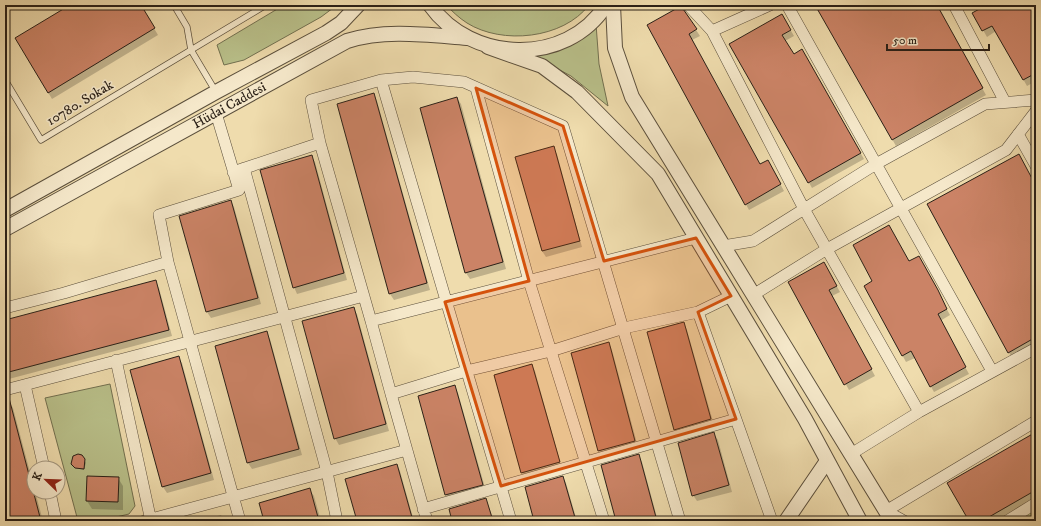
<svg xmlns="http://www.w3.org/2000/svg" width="1041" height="526" viewBox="0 0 1041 526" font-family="'IM FELL DW Pica',serif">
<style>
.green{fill:#b9c08a;stroke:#727050}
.shadow{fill:#0003}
.building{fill:#cb8366;stroke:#2a2017}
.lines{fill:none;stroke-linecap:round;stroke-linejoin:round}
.service-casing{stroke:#5b4f3c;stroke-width:7}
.minor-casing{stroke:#5b4f3c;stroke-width:12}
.tertiary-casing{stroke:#5b4f3c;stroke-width:16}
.service{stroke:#f5e8ca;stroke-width:5.5}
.minor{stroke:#f5e8ca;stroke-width:11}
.tertiary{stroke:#f5e8ca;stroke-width:14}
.marked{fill:#d5530d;fill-opacity:0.2;stroke:#d5530d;stroke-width:3;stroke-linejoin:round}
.labels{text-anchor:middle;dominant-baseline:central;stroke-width:3;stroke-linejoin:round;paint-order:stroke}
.street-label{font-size:14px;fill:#2a2017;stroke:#f5e8ca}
</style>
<rect width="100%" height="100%" fill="#efdcad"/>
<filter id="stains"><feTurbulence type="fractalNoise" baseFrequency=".005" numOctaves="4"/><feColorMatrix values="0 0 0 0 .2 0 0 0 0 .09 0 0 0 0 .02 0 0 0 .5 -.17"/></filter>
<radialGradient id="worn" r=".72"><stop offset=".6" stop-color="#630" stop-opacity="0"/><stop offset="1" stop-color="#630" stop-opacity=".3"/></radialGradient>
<path class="green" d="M284,5H337L321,17L244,60L224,65L217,45Z
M446,5H589C563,39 502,45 467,23C459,18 452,11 446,5Z
M596,24L599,64L608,106L571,76L530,54Z
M110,384L135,506L129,514L99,521H78L45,398Z
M1036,507V521H1012Z"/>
<path class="shadow" d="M72,5H140L158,35L52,99L16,39Z
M816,5H936L986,95L896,146Z
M981,5H1036V81L1027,86L996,31L987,37L974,14L983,8Z
M681,7L700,36L692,40L760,166L768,161L784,191L749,210L648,25Z
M782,15L794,36L785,41L793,56L802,51L864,159L812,188L731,44Z
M374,94L377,101L430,290L394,300L390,294L338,104Z
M457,98L461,104L506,269L470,279L466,273Z
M553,148L557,154L582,247L546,257L542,251L516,158Z
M311,156L315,162L347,280L297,294L294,287Z
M1036,188V345L1012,358L928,205Z
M231,201L234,207L261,304L211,318L207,312L181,217Z
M918,257L950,315L940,321L969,374L934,392L915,358L906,362L865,286Z
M824,263L840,292L832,296L875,376L849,390L789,282Z
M155,282L159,288L172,336L5,380V321Z
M353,308L357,314L389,431L339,445L335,438Z
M684,323L687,330L714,425L678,435L675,429Z
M266,332L270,339L302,455L252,469L248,463L216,347Z
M609,343L612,350L638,447L603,457L599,451L572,353Z
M178,357L182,363L214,480L167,493L163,487L131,370Z
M532,365L535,371L562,469L526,479L522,473L495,375Z
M455,387L458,393L486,491L450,501L446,495L419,397Z
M9,402L13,408L43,521H5V403Z
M714,434L718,440L732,492L697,501L693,495Z
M1036,434V499L997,521H970Z
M638,455L642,462L658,521H617Z
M82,456L86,463L84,470L75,468L72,462Z
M397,465L400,471L414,521H358Z
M563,477L566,483L577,521H535Z
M118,478L123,486V510L92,509L87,501Z
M310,490L314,496L321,521H265Z
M486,499L494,521H453Z
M221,515L224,521H198Z"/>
<path class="building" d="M70,5H141L155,28L48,93L15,38Z
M815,5H937L983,88L892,140Z
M987,5H1030L1036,16V73L1023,80L992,26L982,31L972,13Z
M681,6L697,29L689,34L760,164L768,160L781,184L745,205L647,25Z
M782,14L791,30L782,35L794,54L802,49L861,153L808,183L729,44Z
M374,93L427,283L389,294L337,104Z
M457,97L503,262L465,273L420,108Z
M554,146L580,241L542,251L515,157Z
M1019,154L1036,186V337L1008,353L927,204Z
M312,155L344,273L293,288L260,170Z
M231,200L258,298L206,312L179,216Z
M889,225L909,261L919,256L938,290L947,309L938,314L966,367L930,387L911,351L902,356L864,286L872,281L853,245Z
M824,262L837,286L829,290L872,369L844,385L788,282Z
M156,280L169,330L5,373V320Z
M354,307L386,424L334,439L302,321Z
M684,322L711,419L674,430L647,332Z
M267,331L299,449L247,463L215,346Z
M609,342L635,441L598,451L571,353Z
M179,356L211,473L162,487L130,370Z
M532,364L560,462L521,473L494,375Z
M455,385L483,485L445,495L418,396Z
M5,398H9L41,521H5Z
M714,432L729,485L692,496L678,443Z
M1036,432V490L982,521H969L947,483Z
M78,454L82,455L85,459L84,469L75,468L71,464L73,456Z
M639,454L657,521H616L601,465Z
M397,464L413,521H357L345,479Z
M87,476L119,477L118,502L86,501Z
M563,476L576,521H534L525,487Z
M310,488L319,521H264L259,503Z
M486,498L493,521H452L449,509Z"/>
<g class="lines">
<defs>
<path id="service" d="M174,5L187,27L191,50L216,92
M5,80L41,140L266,5"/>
<path id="minor" d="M688,5L712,31L804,209L919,412
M787,5L992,371
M954,5L1005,102
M712,31L770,5
M381,80L511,521
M476,88L529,281L604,521
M1018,134L1036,166
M320,143L371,321L696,238
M244,168L327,472L337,521
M233,172L320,143L311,100L381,80L413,77L464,82L563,126L680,521
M723,246L753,241L876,164L985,104L1036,100
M168,262L240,521
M753,295L827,249L1006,150L1036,111
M731,296L698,312L772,521
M5,308L64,293L168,262L159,215L239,190L216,113
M371,321L391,394
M116,360L151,521
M25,385L44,468
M5,390L364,296
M851,454L919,412L1036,348
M50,492L56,521
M423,509L736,419
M144,521L407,450
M427,521L391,394L466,371L551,351L624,328L698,312
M904,521L886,511L1036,421
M1007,521L1036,503"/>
<g id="tertiary">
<path d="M430,5C471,63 566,67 606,5"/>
<path d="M613,5L615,48L632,97L892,521"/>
<path d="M488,47L542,66L577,92L658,174L805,419L860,521"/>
<path d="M5,210L216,92L326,33L341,23L358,5"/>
<path id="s1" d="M5,229L347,41C386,29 427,35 467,38"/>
<path d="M786,521L827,461"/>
</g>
</defs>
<use href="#service" class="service-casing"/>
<use href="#minor" class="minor-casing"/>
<use href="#tertiary" class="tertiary-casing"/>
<use href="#service" class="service"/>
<use href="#minor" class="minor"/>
<use href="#tertiary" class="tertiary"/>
</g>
<path class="marked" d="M476,88L563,126L604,261L696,238L731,296L698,312L736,419L501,486L445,302L529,281Z"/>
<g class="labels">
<g class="street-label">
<text transform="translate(80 103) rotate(-31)">10780. Sokak</text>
<text stroke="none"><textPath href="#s1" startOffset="256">Hüdai Caddesi</textPath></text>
</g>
</g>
<rect width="1041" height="526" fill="none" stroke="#efdcad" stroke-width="20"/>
<rect x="6" y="6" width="1029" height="514" fill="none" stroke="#2a2017" stroke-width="2"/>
<rect x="10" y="10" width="1021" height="506" fill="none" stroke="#2a2017"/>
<g transform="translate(46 480) rotate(293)"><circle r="19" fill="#f5e8ca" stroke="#a49882"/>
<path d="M0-3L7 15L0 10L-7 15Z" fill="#8f2418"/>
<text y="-6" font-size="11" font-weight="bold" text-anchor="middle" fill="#2a2017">K</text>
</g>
<path d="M887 44v6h102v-6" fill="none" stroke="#2a2017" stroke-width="2"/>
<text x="893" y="44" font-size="12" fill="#2a2017" stroke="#f5e8ca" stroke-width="3" paint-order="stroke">50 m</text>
<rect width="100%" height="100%" filter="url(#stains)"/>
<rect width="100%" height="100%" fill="url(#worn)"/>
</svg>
